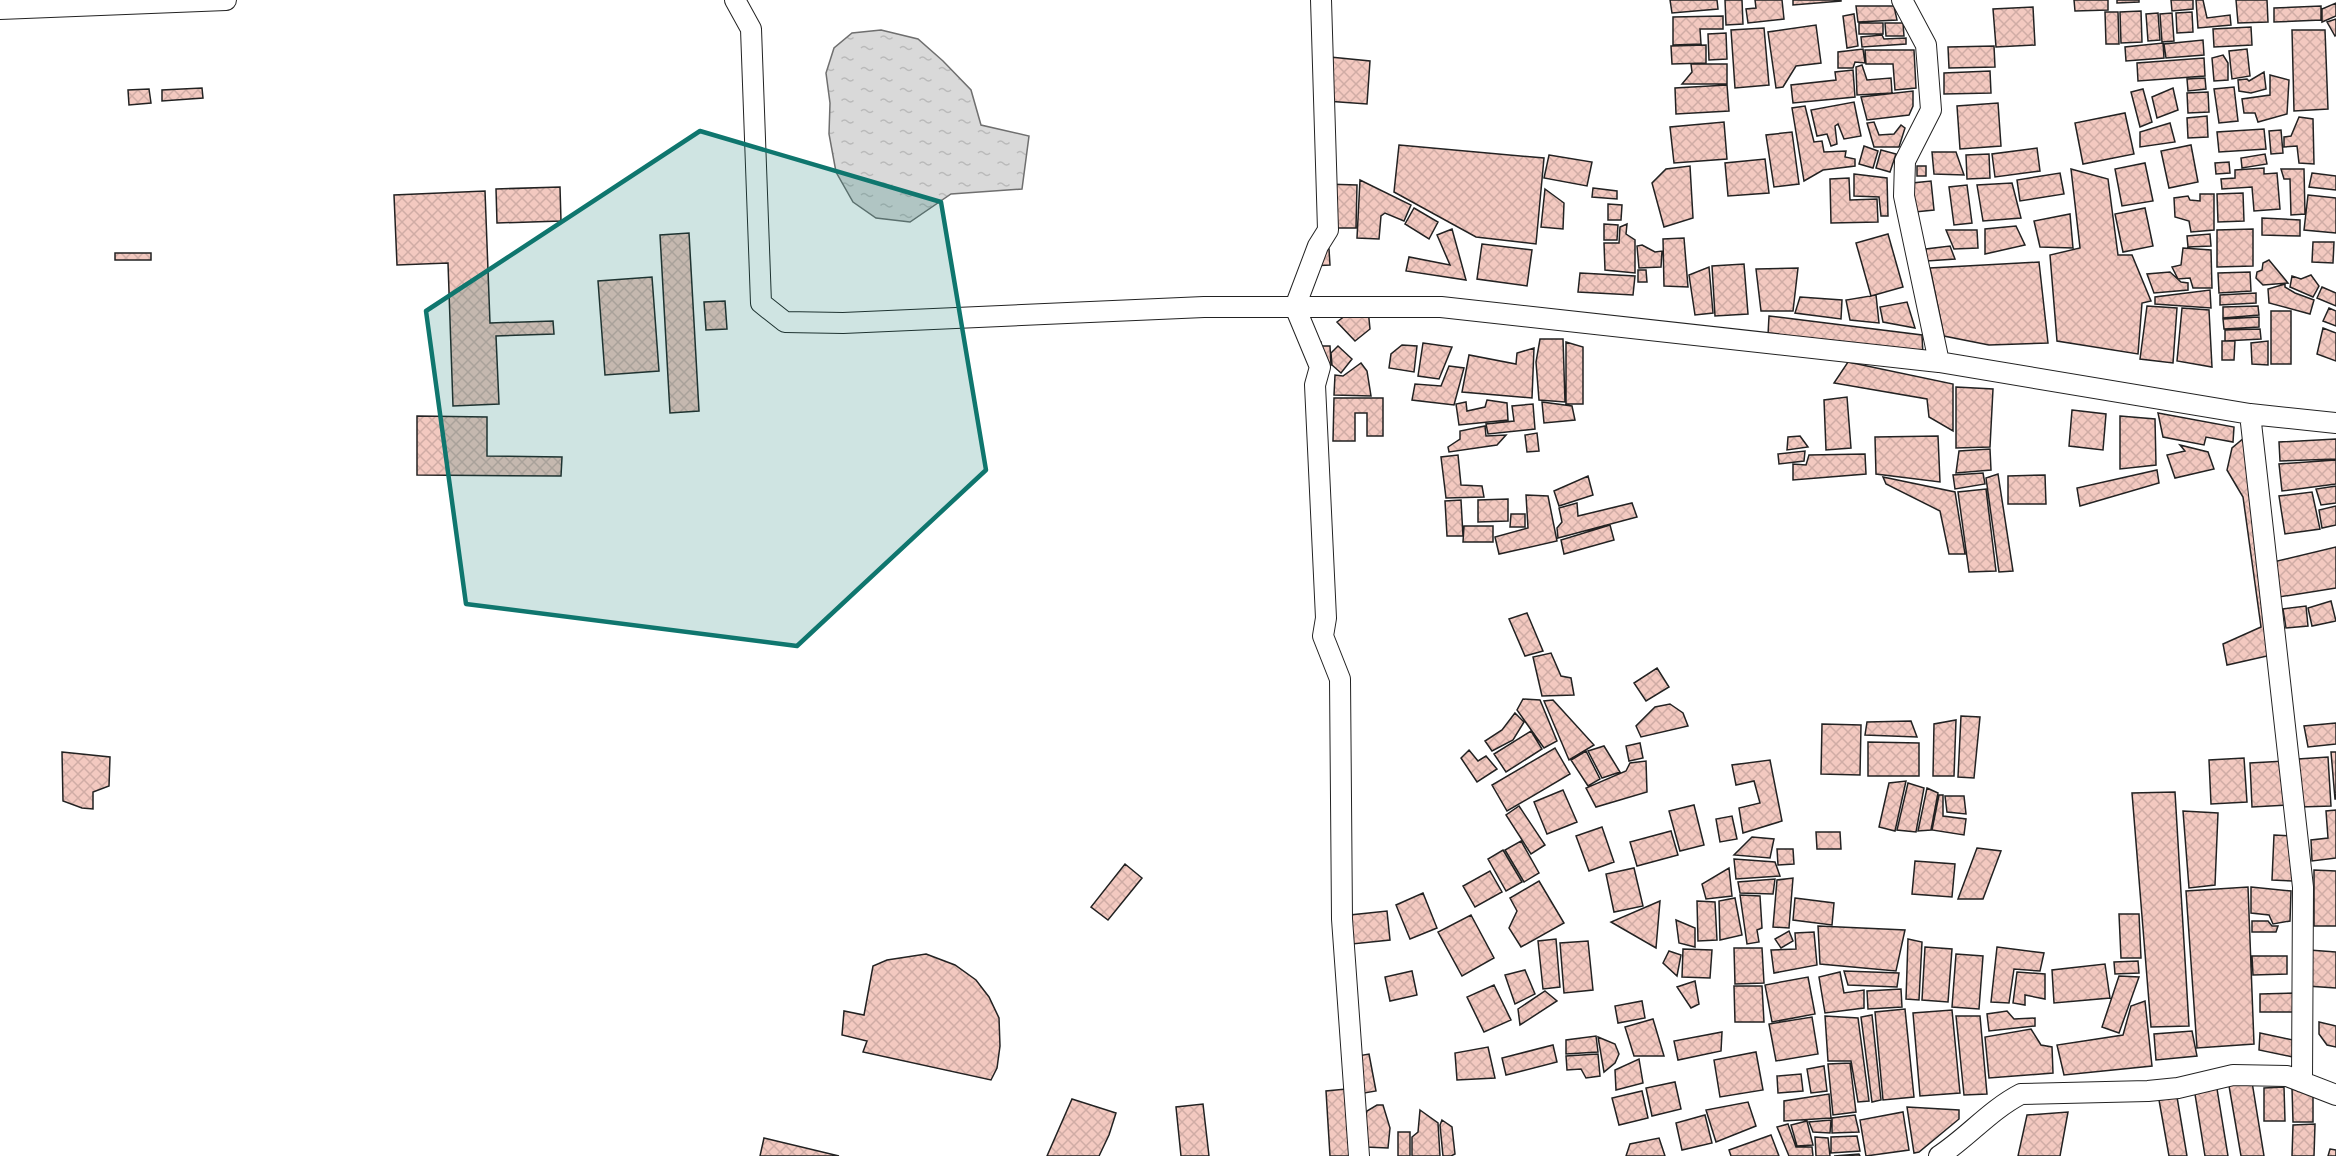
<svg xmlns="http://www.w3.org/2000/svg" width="2336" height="1156" viewBox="0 0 2336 1156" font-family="Arial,sans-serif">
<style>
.water{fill:url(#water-ripples);stroke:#6f6f6f;stroke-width:1.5}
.building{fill:url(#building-cross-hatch);stroke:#222;stroke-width:1.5}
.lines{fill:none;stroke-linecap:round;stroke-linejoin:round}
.minor-casing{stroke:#222;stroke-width:22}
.minor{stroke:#fff;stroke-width:20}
.marked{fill:#0f766e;fill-opacity:0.2;stroke:#0f766e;stroke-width:4.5;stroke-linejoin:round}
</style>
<defs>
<pattern id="water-ripples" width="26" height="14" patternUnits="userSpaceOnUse" patternTransform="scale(1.5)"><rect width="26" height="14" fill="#d9d9d9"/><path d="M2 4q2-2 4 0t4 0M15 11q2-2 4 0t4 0" fill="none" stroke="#bababa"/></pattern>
<pattern id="building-cross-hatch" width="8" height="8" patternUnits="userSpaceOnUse" patternTransform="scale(1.5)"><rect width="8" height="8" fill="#f3c9c0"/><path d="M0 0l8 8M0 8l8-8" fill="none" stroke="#d0aca5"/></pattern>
</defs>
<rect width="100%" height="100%" fill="#fff"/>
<path class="water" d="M881,30L918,39L943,61L971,90L981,125L1029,136L1022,189L951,194L910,222L876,218L853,202L836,172L829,134L830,103L826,73L834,48L852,33Z"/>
<path class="building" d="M1670,0H1717L1718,9L1672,13Z
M1725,0H1742L1743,24L1726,25Z
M1755,0H1782L1784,19L1748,23L1746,9L1756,8Z
M1793,0H1841V1L1793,5Z
M2074,0H2108V10L2075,11Z
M2117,0H2139V2L2117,3Z
M2171,0H2193V9L2172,11Z
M2196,0H2203L2207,18L2230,15L2231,25L2198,28Z
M2236,0H2267L2268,22L2238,23Z
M2336,3V16L2322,22V9Z
M1856,6H1894L1897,20L1858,22Z
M2321,6V20L2274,22V8Z
M2033,7L2035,45L1996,47L1993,9Z
M2141,11L2142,42L2121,43L2120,12Z
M2105,12H2118L2119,44H2106Z
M2192,12L2193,32L2177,33L2176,13Z
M2158,13L2160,40L2148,41L2146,14Z
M2172,13L2174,41L2162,42L2160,14Z
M1854,14L1858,46L1847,48L1843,16Z
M1723,16V29H1700L1701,44L1673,45V17Z
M2336,19V35L2335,36L2327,22Z
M1859,23H1883V34H1859Z
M1885,23H1903L1904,36H1886Z
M1816,25L1821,63L1796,66L1783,87L1776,88L1768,32Z
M2251,27L2252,45L2214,47L2213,29Z
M1764,28L1769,85L1735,88L1731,30Z
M2292,30H2325L2328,109L2294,111Z
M1726,33L1727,59L1709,60L1708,34Z
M1882,35L1884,39L1906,38V44L1862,47L1861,37Z
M2203,40L2204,55L2166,58L2164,44Z
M2163,43L2164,58L2126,61L2125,47Z
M1706,45V63L1672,64L1671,46Z
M1994,46L1995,67L1949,68L1948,47Z
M1863,49L1865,63L1855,62L1853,68H1838V52Z
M2247,49L2250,76L2232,79L2229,51Z
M1865,50H1914L1916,88L1895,90L1893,64H1866Z
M2223,55L2228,63V80L2214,81L2212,58Z
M1330,57L1370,61L1367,104L1326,101Z
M2204,58L2205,76L2138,81L2137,63Z
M1691,64H1727V84H1682L1692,72Z
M1862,65L1867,80L1891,78L1892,93L1857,95L1856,67Z
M1853,70L1855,97L1793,103L1791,85L1836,80L1835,72Z
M1990,71L1991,93L1944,94V73Z
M2264,72L2266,89L2251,93L2239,91L2238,80L2247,79L2249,81Z
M2270,75L2289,80L2287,114L2258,122L2255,113H2244L2242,99L2270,95Z
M2205,78L2206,89L2188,91L2187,79Z
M1727,85L1729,111L1676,114L1675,88Z
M2234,87L2238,121L2219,123L2214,89Z
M202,88L203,98L162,101V90Z
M2173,88L2178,110L2157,118L2152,97Z
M149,89L151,103L129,105L128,90Z
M2143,89L2152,122L2140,127L2131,92Z
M1913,91V106L1909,115L1867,120L1861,97Z
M2208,92L2209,112L2188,113L2187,93Z
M1854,102L1861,136L1844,139L1838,124L1835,126L1837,144L1831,146L1827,134L1817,136L1811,110Z
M1998,103L2001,146L1960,149L1957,106Z
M1805,106L1814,142L1822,141L1824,152L1846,151L1845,157L1855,159V166L1823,170L1804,181L1792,108Z
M2125,113L2134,154L2083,164L2075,123Z
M2207,116L2208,137L2188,138L2187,118Z
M2299,117L2313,119L2314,164L2299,163L2297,146L2284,147V137L2291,136Z
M1724,122L1727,159L1674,163L1670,127Z
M1874,122L1879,135L1894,134L1901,125L1905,128L1899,147H1874L1867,123Z
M2170,123L2175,142L2140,147V132Z
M2264,129L2266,149L2219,152L2217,132Z
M2281,130L2283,153L2271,154L2269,131Z
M1792,132L1799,184L1774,187L1766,135Z
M1399,145L1544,158L1536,244L1476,237L1394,192Z
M2191,145L2198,182L2169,188L2161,151Z
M1864,146L1878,151L1873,168L1859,164Z
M2037,148L2040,171L1995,177L1992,154Z
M1881,150L1896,154L1890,172L1876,168Z
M1932,152H1956L1964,175L1934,174Z
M1989,154L1990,178L1967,179L1966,155Z
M2265,154L2267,164L2242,168L2241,158Z
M1549,155L1592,162L1587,186L1544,178Z
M1765,159L1769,193L1728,196L1725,163Z
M2229,162L2230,173L2216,174L2215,163Z
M2145,163L2153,201L2122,206L2115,169Z
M1690,166L1693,218L1664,227L1652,183L1666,169Z
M1917,166H1926V176H1917Z
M2264,168V174L2277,173L2280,209L2254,211L2252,187L2222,189L2221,179L2235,178V170Z
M2071,169L2108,179L2118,255H2132L2151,301L2142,303L2138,354L2057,341L2050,255L2080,248Z
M2281,169H2304L2305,214L2291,215L2290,179H2284Z
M2060,173L2064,194L2020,201L2017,180Z
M2312,173L2336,176V190L2309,187Z
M1854,174L1887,178L1888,216H1881L1879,197L1854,196Z
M1849,178L1850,200L1877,199L1878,222L1831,223L1830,179Z
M1360,180L1411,205L1404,221L1385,213L1381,216L1379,239L1357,238Z
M1931,181L1934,210L1915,212L1912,183Z
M2012,183L2021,218L1983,221L1977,185Z
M1324,184L1357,185L1356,228H1337V210H1324Z
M1967,185L1972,223L1954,225L1949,187Z
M560,187L561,221L497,223L496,189Z
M1593,188L1617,191V199L1592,197Z
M1545,189L1564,203L1563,229L1541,227Z
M485,191L490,323L553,321L554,334L496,336L499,404L453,406L448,263L397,265L394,195Z
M2243,193L2244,221L2218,222L2217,194Z
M2200,194H2214V230L2191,232L2189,221L2175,217L2174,198L2188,196L2190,200L2200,201Z
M2308,195L2336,198V233L2304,230Z
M1608,204L1622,205L1621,220H1608Z
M1414,208L1438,222L1429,239L1405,224Z
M2145,208L2153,246L2123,252L2115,214Z
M2070,214L2073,248L2040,247L2034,221Z
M2262,218L2300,220V236L2262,235Z
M1604,224L1618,225L1617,240H1604Z
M1627,224L1626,234L1635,240V273L1605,270L1604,243H1619L1620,227Z
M2016,226L2025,245L1985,254V229Z
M1452,229L1466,280L1406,271L1409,257L1450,265L1437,235Z
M2253,229V266L2217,267V230Z
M1946,230H1977L1978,248L1954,249Z
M689,233L699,411L670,413L660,235Z
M1888,234L1903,287L1871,296L1856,243Z
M2210,234L2211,246L2188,247L2187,236Z
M1684,238L1688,287L1664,286L1663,239Z
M2313,242H2334L2333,263L2312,262Z
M1482,244L1532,250L1527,286L1477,279Z
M1642,245L1655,252L1662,251L1661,267L1639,268L1637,246Z
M1950,246L1955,259L1927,261L1926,249Z
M2183,248L2211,250L2212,288H2193L2190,278L2178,279L2172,267L2181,265Z
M1329,249L1330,265L1310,266L1309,250Z
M115,253H151V260H115Z
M2269,260L2288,283L2263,285L2256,278L2257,272L2262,270L2263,263Z
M2039,262L2048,343L1989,345L1944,336L1930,268Z
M1744,264L1748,314L1715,316L1712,266Z
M1709,267L1713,313L1695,315L1689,275Z
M1798,268L1793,311H1761L1756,269Z
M1638,270H1646L1647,282H1638Z
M2170,272L2181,282L2188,283V290L2154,293L2147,274Z
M2250,272L2251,291L2219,293L2218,273Z
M1580,273L1635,276L1633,295L1578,292Z
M2311,275L2319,286L2313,297L2290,287L2292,276L2301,279Z
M652,277L659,371L605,375L598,281Z
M2285,284V287L2295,293L2314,300L2310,314L2269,303L2268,289Z
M2322,287L2336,293V306L2317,298Z
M2210,290L2211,308L2155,304V297Z
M2256,293V303L2220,305V295Z
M1876,295L1879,323L1850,320L1846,300Z
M1800,297L1842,300L1841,319L1795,313Z
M1367,299L1370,329L1355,341L1337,322Z
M725,301L727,329L706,330L704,302Z
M1907,302L1915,328L1883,322L1880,307Z
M2147,306L2177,308L2173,363L2140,359Z
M2258,306L2259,315L2223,318V307Z
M2182,308L2209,310L2212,367L2177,361Z
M2329,308L2336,311V326L2323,321Z
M2271,311H2291V364H2271Z
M1769,316L1922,335L1923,356L1768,335Z
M2259,317V327L2224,329L2223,319Z
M2323,328L2336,333V361L2317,354Z
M2260,329L2261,339L2225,341V330Z
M1540,339H1563L1565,402L1539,400L1536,362Z
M2222,341H2235L2234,360H2222Z
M2268,341V365L2252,364L2251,343Z
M1321,342V346H1330L1331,365L1314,366V343Z
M1566,342L1583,347V404H1566Z
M1423,343L1452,347L1439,379L1418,376Z
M1402,345L1417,346L1414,372L1389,368L1391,354Z
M1338,346L1352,359L1341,373L1332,365L1331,353Z
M1534,348L1532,398L1462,392L1469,355L1516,364L1517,353Z
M1848,362L1953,384V431L1929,417L1927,399L1834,383Z
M1361,363L1367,371L1371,396L1334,395L1335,375L1343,376Z
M1449,366L1464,368L1454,405L1412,400L1415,384L1441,386Z
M1956,387L1993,389L1990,447L1956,448Z
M1847,397L1851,448L1826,450L1824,400Z
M1334,398H1383V436H1367V413H1355V441H1333Z
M1487,400L1507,403L1508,420L1459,425L1456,404L1466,402L1467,411L1485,407Z
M1542,402L1572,406L1575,420L1544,423Z
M1533,404L1535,429L1488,434L1486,424L1514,421L1512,406Z
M2072,410L2106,414L2103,450L2069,446Z
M2158,413L2234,427L2233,442L2206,437L2204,445L2163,437Z
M417,416L487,417V456L562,457L561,476L417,475Z
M2120,416L2155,419L2156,465L2120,469Z
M1485,426L1486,436L1506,435L1497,445L1449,452L1448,447L1460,439V431Z
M1537,433L1539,451L1527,452L1525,435Z
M1800,436L1808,447L1787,450L1788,437Z
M1938,436L1940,482L1876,474L1875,437Z
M2244,438L2276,654L2227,665L2223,644L2261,627L2243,497L2227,470L2232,448Z
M2336,439V459L2280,461L2279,442Z
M2180,445L2208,452L2214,469L2175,478L2167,455L2185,451Z
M1990,449L1991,470L1956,473L1959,451Z
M1805,451L1804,461L1779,464L1778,454Z
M1865,454L1866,474L1793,480V464L1806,465L1809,455Z
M1458,455L1461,485L1482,486L1484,497L1446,498L1441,457Z
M2336,460V484L2282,491L2279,464Z
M2157,470L2159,483L2080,506L2077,488Z
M1983,473L1985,484L1955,489L1953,475Z
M1998,474L2013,571L1999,572L1986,478Z
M2045,475L2046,504H2008V476Z
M1588,476L1593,495L1559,506L1554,491Z
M1883,477L1955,492L1965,554H1949L1940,511L1886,484Z
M2336,486V503L2321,505L2316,489Z
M1986,489L1996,571L1969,572L1958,492Z
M2312,492L2320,529L2285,534L2279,496Z
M1526,495L1548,496L1557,541L1499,554L1495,537L1528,528Z
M1508,499V521L1478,522V500Z
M1461,500L1463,536H1447L1445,501Z
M1577,503L1578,516L1632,503L1637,517L1558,538L1557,528L1562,522L1559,508Z
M2336,506V525L2322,528L2319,510Z
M1511,514H1525V527H1510Z
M1610,525L1614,540L1564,554L1561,540Z
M1464,526H1493V542H1463Z
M2336,547V588L2279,597L2273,562Z
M2331,601L2336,621L2312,626L2308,608Z
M2306,606L2308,626L2286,628L2283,609Z
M1527,613L1543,651L1525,656L1509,619Z
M1551,653L1561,676L1571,678L1574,695L1542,696L1533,657Z
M1657,668L1669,687L1646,701L1634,683Z
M1523,699L1540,700L1557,741L1544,748L1517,710Z
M1553,700L1594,745L1569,760L1544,701Z
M1670,704L1683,713L1688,726L1641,737L1636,726L1655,707Z
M1515,713L1524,722L1513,740L1492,751L1485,741L1502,730Z
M1961,716L1980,717L1974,778L1958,777Z
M1956,720L1954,776H1933L1934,724Z
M1911,721L1917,737L1865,735L1867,722Z
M2336,723V744L2308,747L2304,726Z
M1822,724L1861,725L1860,775L1821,774Z
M1531,731L1542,749L1506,772L1494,754Z
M1868,742L1919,743V776H1868Z
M1640,743L1643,758L1629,761L1626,746Z
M1604,746L1620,772L1602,778L1588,751Z
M1555,748L1570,774L1507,811L1492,785Z
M1469,750L1478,761L1486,756L1497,769L1477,782L1461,758Z
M1586,751L1600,779L1588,786L1571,760Z
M62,752L110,757L109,786L93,792V809L82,808L63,801Z
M2331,752H2336V799H2335Z
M2328,757L2331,806L2300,807L2298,759Z
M2244,758L2247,802L2211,804L2209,760Z
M1770,760L1782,821L1743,833L1739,808L1760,803L1754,781L1736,785L1732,765Z
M1646,761L1647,792L1596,807L1586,788L1626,771L1630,763Z
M2285,761L2288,805L2252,807L2250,763Z
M1906,781L1895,831L1879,827L1889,783Z
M1908,783L1924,788L1916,832L1897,830Z
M1927,788L1938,793L1931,830L1918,831Z
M1563,790L1577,822L1547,834L1534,802Z
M2175,792L2189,1026L2151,1027L2132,793Z
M1939,795H1943V816L1966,819L1964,835L1932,830Z
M1945,796H1964L1966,814L1947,812Z
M1694,805L1704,845L1680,851L1669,811Z
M1519,806L1545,845L1531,854L1506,815Z
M2336,810V858L2312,861L2311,840L2328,838L2326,811Z
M2183,811L2218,813L2215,885L2189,888Z
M1732,816L1737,839L1720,842L1716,819Z
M1602,827L1614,862L1589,871L1576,836Z
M1671,831L1678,855L1637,866L1630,842Z
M1816,832H1840L1841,849H1817Z
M2274,835L2296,836L2294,881L2272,880Z
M1752,837L1774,839L1770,858L1734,855Z
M1521,841L1539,873L1524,882L1505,850Z
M1977,848L2001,851L1983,899H1958Z
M1777,849H1793L1794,864L1778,865Z
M1503,850L1522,882L1506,891L1488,859Z
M1734,859L1775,862L1780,876L1736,879Z
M1915,861L1955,864L1952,897L1912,894Z
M1125,864L1142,878L1108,920L1091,907Z
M1634,868L1643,906L1614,912L1606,874Z
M1729,868L1732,896L1706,899L1702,884Z
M2314,870L2336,871V926H2314Z
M1490,871L1502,892L1475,907L1463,886Z
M1793,878L1789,928L1773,927L1777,880Z
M1775,879L1773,894L1740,893L1738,882Z
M1539,881L1564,923L1521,947L1509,928L1517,911L1510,898Z
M2248,887L2254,1044L2197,1048L2186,891Z
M2251,887L2291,891L2290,921L2273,924L2269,915L2251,913Z
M1423,893L1437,928L1410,939L1396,905Z
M1740,895L1760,896L1762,928L1757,930L1759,942L1747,944Z
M1735,898L1742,935L1720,940L1719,901Z
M1795,898L1834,903L1832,925L1793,920Z
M1660,901L1656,948L1611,922Z
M1697,901L1715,902L1717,940L1698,941Z
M1387,911L1390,940L1352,944L1350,915Z
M2119,914H2139L2141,958H2121Z
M1471,915L1494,958L1462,976L1438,932Z
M1676,920L1695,928V947L1679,943Z
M2252,921H2268L2272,926H2278L2276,932H2252Z
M1818,926L1905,930L1896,971L1820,964Z
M1789,931L1793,941L1781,948L1775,939Z
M1814,932L1817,965L1774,973L1771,950L1796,949L1795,933Z
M1556,939L1560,987L1543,989L1538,941Z
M1908,939L1922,942L1919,1000L1906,999Z
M1588,941L1593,990L1564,993L1560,943Z
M1925,947L1952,949L1948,1002L1922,1000Z
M1997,947L2044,953L2040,971L2014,969L2009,1003L1991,1002Z
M1734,948H1762L1764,983L1735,984Z
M1683,949L1712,950L1710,978L1682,977Z
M2309,950L2336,952V988L2307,986Z
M1669,951L1681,955L1677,976L1663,963Z
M926,954L955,965L976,980L989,997L999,1018L1000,1046L997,1068L991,1080L863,1052L867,1041L842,1035L844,1011L864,1015L873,966L887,960Z
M1956,954L1983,956L1979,1009L1952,1007Z
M2252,956H2287V974L2253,975Z
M2138,961L2139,973L2115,974L2114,962Z
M2105,964L2110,998L2054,1003L2052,970Z
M1525,970L1535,994L1515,1004L1505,975Z
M1412,971L1417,995L1390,1001L1385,977Z
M1844,971L1899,973L1897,987L1848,985Z
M1840,972L1844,993L1864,990V1008L1825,1013L1819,977Z
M2017,972L2045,974V999L2025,995V1005L2013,1003Z
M2119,976L2139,977L2119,1033L2102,1027Z
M1808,977L1815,1014L1772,1022L1765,985Z
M1695,981L1699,1004L1691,1008L1677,987Z
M1494,985L1511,1020L1484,1032L1467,997Z
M1734,986H1762L1764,1022H1735Z
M1901,989L1902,1007L1868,1009L1867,991Z
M1545,991L1557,1001L1520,1025L1518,1009Z
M2295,993V1012H2260V994Z
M1642,1001L1645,1018L1618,1023L1615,1006Z
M2145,1001L2152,1066L2064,1075L2057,1045L2123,1035L2131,1006Z
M1905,1009L1914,1097L1883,1100L1875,1012Z
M1952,1010L1960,1093L1920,1096L1913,1013Z
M2007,1011L2014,1019L2035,1018V1026L1989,1031L1987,1014Z
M1872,1015L1881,1100L1872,1102L1861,1017Z
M1825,1016L1858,1018L1869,1101L1858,1102L1851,1061H1828Z
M1956,1016H1980L1987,1094L1964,1095Z
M1812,1017L1818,1054L1776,1061L1769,1024Z
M1653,1019L1664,1056H1634L1625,1027Z
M2319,1022L2336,1026V1047L2327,1045L2319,1034Z
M2031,1029L2041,1045L2052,1047L2053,1073L1989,1078L1985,1037Z
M2192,1031L2197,1056L2156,1060L2154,1034Z
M1722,1032L1721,1051L1678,1060L1674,1041Z
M2260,1033L2293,1040V1057L2259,1050Z
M1596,1036L1598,1052L1566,1054V1040Z
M1598,1037L1615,1044L1619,1054L1615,1063L1604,1072Z
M1553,1045L1557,1062L1506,1075L1502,1058Z
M1488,1047L1495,1078L1457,1080L1455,1053Z
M1756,1052L1763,1090L1720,1097L1714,1060Z
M1369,1054L1376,1091L1353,1095L1346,1058Z
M1598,1054L1600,1076L1586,1078L1581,1069L1567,1070L1566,1056Z
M1639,1059L1643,1083L1616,1090L1615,1070Z
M1850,1063L1856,1112L1833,1115L1828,1064Z
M1824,1066L1827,1091L1811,1093L1807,1069Z
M1801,1074L1803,1091L1778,1093L1777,1076Z
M2228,1080L2252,1082L2264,1156H2241Z
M1675,1082L1681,1109L1652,1116L1646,1088Z
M2284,1087L2285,1121H2264V1088Z
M2194,1088L2217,1089L2228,1156H2205Z
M2292,1088H2313V1122H2293Z
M1346,1089L1350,1156H1330L1326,1091Z
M1642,1091L1648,1118L1619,1125L1612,1098Z
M1829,1094L1831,1118L1784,1121V1101Z
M2177,1097L2187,1156H2169L2159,1100Z
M1072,1099L1116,1113L1109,1135L1099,1156H1047Z
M1748,1102L1756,1126L1716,1142L1706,1110Z
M1203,1104L1209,1156H1181L1176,1107Z
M1377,1105H1383L1390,1128L1388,1148L1365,1147L1362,1131L1367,1111Z
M1907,1107L1959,1110V1119L1919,1152L1914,1153Z
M1420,1110L1438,1123L1440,1156H1412V1137L1418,1132Z
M1903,1112L1909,1150L1866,1156L1860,1120Z
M2068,1112L2060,1156H2018L2027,1115Z
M1705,1115L1712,1143L1682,1150L1676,1123Z
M1855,1115L1859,1132L1832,1133V1118Z
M1442,1120L1452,1127L1455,1154L1451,1156H1443L1440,1125Z
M1831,1120L1830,1133L1813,1132L1809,1122Z
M1807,1121L1813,1145L1797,1146L1791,1125Z
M1788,1124L1796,1147H1812L1813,1156H1789L1777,1127Z
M2315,1124L2314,1156H2292L2293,1125Z
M1398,1132H1410V1156H1398Z
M1771,1135L1779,1156H1731L1729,1150Z
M1857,1136L1860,1151L1831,1153V1137Z
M1815,1137L1828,1138L1830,1156H1816Z
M764,1138L839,1156H760Z
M1659,1138L1665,1156H1626L1630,1144Z
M2330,1149L2336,1150V1156H2328Z
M1859,1154L1860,1156H1834Z"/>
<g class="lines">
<defs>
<path id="minor" d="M735,0L751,29L761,303L785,322L843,323L1204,307H1441L1939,362L2250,414L2336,423
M1321,0L1328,230L1318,246L1295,307L1320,367L1315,385L1326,618L1323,636L1340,679L1342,919L1359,1156
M1902,0L1926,45L1931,110L1905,161L1904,196L1939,362
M0,9L226,0
M2250,414L2303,887L2302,1082
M1939,1156C1968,1137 1990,1110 2021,1094L2148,1091L2178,1088L2233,1075L2287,1076L2336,1095"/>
</defs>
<use href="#minor" class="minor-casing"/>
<use href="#minor" class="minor"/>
</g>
<path class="marked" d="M700,131L941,202L986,470L797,646L466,604L426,311Z"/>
</svg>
